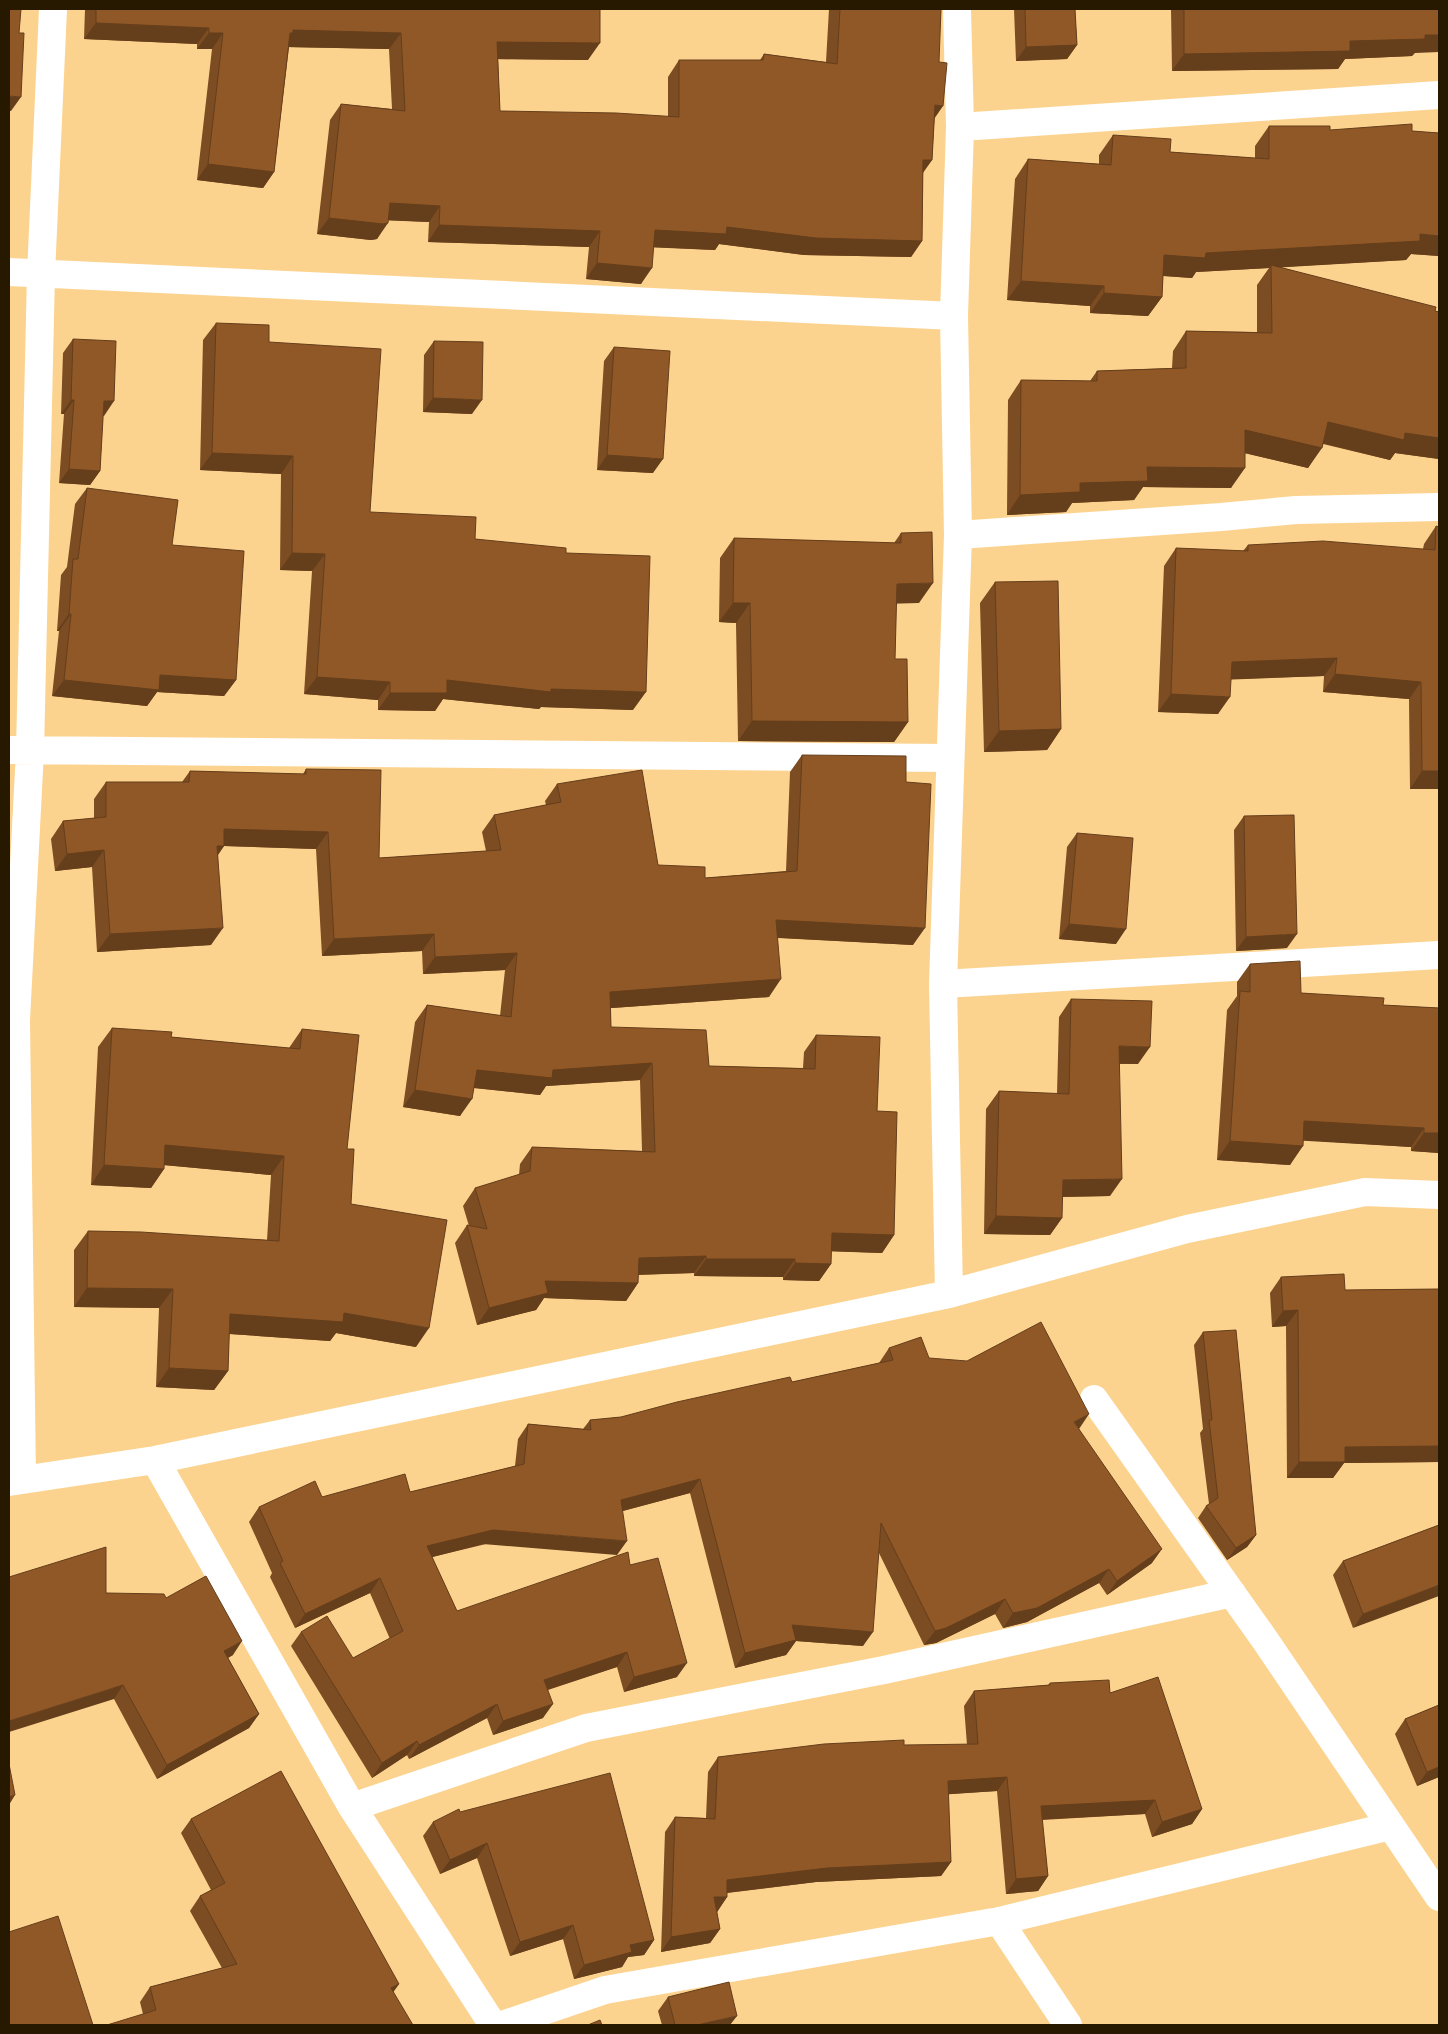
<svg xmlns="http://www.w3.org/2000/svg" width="1448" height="2034" viewBox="0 0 1448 2034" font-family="'Sofia Sans Condensed',sans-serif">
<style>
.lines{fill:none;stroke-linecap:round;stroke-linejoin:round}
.minor{stroke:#fff;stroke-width:28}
.wall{fill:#7c4c22}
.shaded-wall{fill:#653e1b}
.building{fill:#905827;stroke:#653e1b}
</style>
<rect width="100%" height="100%" fill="#fcd38e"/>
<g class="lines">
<path class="minor" d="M960,127L1439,95
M9,272L954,316
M958,535L1221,517L1296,510L1439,507
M9,750L950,758
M943,984L1439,955
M949,1294L943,984L958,535L954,316L960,127L957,9
M1094,1399L1265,1640L1439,1897
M155,1460L352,1807L493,2025
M22,1480L16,1020L30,751L41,274L53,9
M9,1482L155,1460L949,1294L1187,1229L1365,1192L1439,1195
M352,1807L586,1728L884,1670L1232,1593
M999,1921L1068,2025
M502,2025L605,1990L999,1921L1391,1826"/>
</g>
<path class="wall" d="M85,9H600L588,60L498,59L500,111L668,117V77L679,60H760L764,54L826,62L829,9H941L932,160L923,173L922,241L911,257L804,255L719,244L715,250L654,247L641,284L586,279L589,247L428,242L429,222L388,220L377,239L371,240L317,234L330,120L341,104L392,109L389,49L289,47L274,172L263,188L197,180L212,49H197V44L84,39Z
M1014,9H1075L1077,45L1067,59L1016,61Z
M1171,9H1439L1412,56L1345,59L1338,69L1172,71Z
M1269,126L1330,130L1412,131L1439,133V256L1411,254L1406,260L1280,267L1435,311L1439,312V459L1395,453L1390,460L1323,444L1308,468L1245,453L1231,488L1143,487L1134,500L1072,503L1066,512L1007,515L1008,400L1021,380L1090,381L1097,371L1172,368L1173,351L1186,331L1257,332V285L1269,268L1196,272L1192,278L1163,276L1162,297L1148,316L1090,313V306L1007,300L1015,179L1028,159L1099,164V155L1113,135L1170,152L1255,158V146Z
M216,323L269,342L370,512L475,539L566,553L633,710L541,707L539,709L443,699L435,711L378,710V700L304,694L312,571L280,570L281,474L200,470L203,340Z
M73,339L104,416H103L100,471L90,485L59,483L64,414H61L63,353Z
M434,341L472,414L423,412L424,355Z
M614,347L653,473L597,470L604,361Z
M87,488L172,545L236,680L224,696L157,692L147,706L52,696L59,631H57L61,575L67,567L75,504Z
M1436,526L1439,789H1410L1409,699L1323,692L1324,676L1231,679L1218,714L1158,712L1164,566L1176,548L1243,551L1248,545L1423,549L1424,544Z
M901,533L919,603H896L895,659L908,722L894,742L738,741L736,623L719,622L720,558L734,538L894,543Z
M995,582L1061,729L1047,750L984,752L980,603Z
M802,755L906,782L913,945L778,938L769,997L611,1008V1027L709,1066L803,1068L804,1052L816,1035L877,1111L894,1235L882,1253L831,1251V1264L819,1281L783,1280V1277L694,1276V1273L638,1275V1283L626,1301L544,1298L536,1310L477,1325L455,1243L467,1225L469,1226L463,1206L475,1188L519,1175L520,1164L532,1147L642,1151L640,1080L546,1086L540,1095L474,1088L460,1116L403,1107L415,1022L427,1005L500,1016L505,970L423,974L422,951L322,956L316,849L224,846L218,855L211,945L97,952L92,867L55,871L51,839L63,821L94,818V799L106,782H182L190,771L303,774L306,769L379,858L486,851L482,832L494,815L546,805L545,801L557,784L658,865L705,878L786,871L790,772Z
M1244,816L1287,948L1236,951L1234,830Z
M1077,833L1116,944L1059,939L1067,847Z
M1250,964L1301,993L1383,1005L1439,1008V1153L1411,1151V1147L1303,1140L1290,1165L1217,1160L1227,1010L1237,996V982Z
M1071,999L1138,1064H1120L1110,1196L1062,1197V1218L1050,1235L984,1234L986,1109L999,1091L1057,1094L1059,1017Z
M112,1028L171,1037L289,1048L302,1029L347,1149L351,1204L416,1347L336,1333L330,1341L229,1334L228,1371L214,1390L156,1387L159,1308L74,1307V1250L88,1231L267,1240L271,1175L164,1165V1169L151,1188L91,1185L98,1047Z
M1281,1277L1345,1290L1439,1289V1462L1344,1463L1333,1478H1287L1286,1326L1272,1327L1270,1293Z
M1203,1332L1256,1535L1247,1547L1227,1560L1198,1518L1206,1506L1209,1504L1200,1433L1203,1429L1194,1345Z
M889,1348L929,1358L1079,1429L1152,1563L1107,1595L1099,1583L1027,1622L1003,1628L995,1614L936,1643L924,1645L879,1553L863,1646L796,1641L786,1655L735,1668L690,1493L623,1511L432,1557L457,1611L630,1565L677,1677L624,1692L617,1667L548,1690L543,1718L493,1735L487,1718L409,1759L407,1755L372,1778L291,1646L301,1632L353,1658L390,1639L370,1593L295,1628L270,1577L272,1573L249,1522L259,1507L322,1497L410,1492L515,1466L518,1439L528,1424L583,1429L590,1420L621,1417L792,1382L879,1363Z
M1439,1525L1353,1628L1333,1575L1343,1561Z
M106,1593L166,1598L233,1655L228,1658L259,1714L249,1728L157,1779L114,1699Z
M1050,1683L1110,1693L1202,1809L1192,1824L1152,1837L1145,1814L1042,1820L1048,1876L1038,1891L1006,1894L997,1791L948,1794L951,1862L941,1876L816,1882L727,1893V1897L717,1912L720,1929L710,1943L661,1952L665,1832L675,1817L706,1818L708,1772L718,1757L904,1745H967L964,1706L974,1691L1048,1685Z
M1439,1705V1777L1417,1786L1395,1734L1405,1719Z
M460,1812L654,1940L644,1955L628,1957L622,1967L574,1979L563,1939L510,1956L477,1858L440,1874L423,1836L433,1822Z
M191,1819L399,1984L393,1992L143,2014L140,2002L150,1987L222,1968L190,1911L200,1896L211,1890L181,1833Z
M668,1997L730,2025H662L658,2011Z"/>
<path class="shaded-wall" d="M96,23L209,28L197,44L84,39Z
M293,30L401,33L389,49L283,47L279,49Z
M209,33H223L212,49H197Z
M1425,35H1439V52L1415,53L1412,56L1345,59L1338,69L1172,71L1184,54Z
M497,42L600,43L588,60L485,59Z
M1077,45L1067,59L1016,61L1026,47Z
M9,96L21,97L11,111H9Z
M935,105L943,106L932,122Z
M923,160H932L920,176Z
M208,164L274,172L263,188L197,180Z
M390,203L440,206L429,222L378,220Z
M329,218L388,223L377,239L371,240L317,234Z
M439,225L600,231L589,247L428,242Z
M727,227L922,241L911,257L804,255L719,244L715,250L644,247L655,230Z
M1420,234L1439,236V256L1411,254L1406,260L1271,268V265L1269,268L1196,272L1192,278L1151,275L1164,255L1206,253Z
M597,263L652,268L641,284L586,279Z
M1021,281L1104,286L1090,306L1007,300Z
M1104,293L1162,297L1148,316L1090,313Z
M433,398L482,400L472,414L423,412Z
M71,400H74L64,414H61Z
M104,401H114L104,416L94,415Z
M1328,422L1439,438V459L1395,453L1390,460L1314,441Z
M1245,430L1322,448L1308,468L1231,450Z
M212,453L293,456L281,474L200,470Z
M607,455L663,459L653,473L597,470Z
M1147,467L1245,468L1231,488L1143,487L1134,500L1072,503L1066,512L1007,515L1020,495L1080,483Z
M69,469L100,471L90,485L59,483Z
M292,553L325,554L312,571L280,570Z
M933,583L919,603L883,604L897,584Z
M733,603H750L736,623L719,622Z
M69,614H71L59,631H57Z
M1337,658L1324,676L1219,680L1232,662Z
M1335,674L1421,682L1409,699L1323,692Z
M160,675L236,680L224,696L157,692L147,706L52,696L64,680Z
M317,677L390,682L378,700L304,694Z
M447,680L551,689L646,692L633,710L541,707L539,709L443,699L435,711L378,710L390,693Z
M1171,694L1230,697L1218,714L1158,712Z
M752,721L908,722L894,742L738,741Z
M1061,729L1047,750L984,752L999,731Z
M1422,771H1439V789H1410Z
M224,829L328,832L316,849L224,846L212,863H205Z
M104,850L92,867L55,871L67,854Z
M776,920L925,928L913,945L764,937Z
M1069,924L1126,929L1116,944L1059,939Z
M223,928L211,945L97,952L110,934Z
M434,934L422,951L322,956L334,939Z
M1297,934L1287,948L1236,951L1246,937Z
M517,953L505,970L423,974L435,957Z
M781,979L769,997L598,1009L610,992Z
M1119,1046L1150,1047L1138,1064L1107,1063Z
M652,1063L640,1080L546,1086L540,1095L465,1087L477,1070H553Z
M415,1090L472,1099L460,1116L403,1107Z
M1304,1121L1424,1128L1411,1147L1291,1140Z
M1424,1133H1439V1153L1411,1151Z
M1230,1141L1303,1146L1290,1165L1217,1160Z
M165,1145L284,1156L271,1175L152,1164Z
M104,1165L164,1169L151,1188L91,1185Z
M1122,1179L1110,1196L1051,1197L1063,1180Z
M996,1216L1062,1218L1050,1235L984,1234Z
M832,1233L894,1235L882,1253L820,1251Z
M706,1256L694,1273L627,1275L639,1258Z
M706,1259H795L783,1277L694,1276Z
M795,1263L831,1264L819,1281L783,1280Z
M545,1281L638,1283L626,1301L544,1298L536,1310L477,1325L489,1308Z
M87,1288L173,1289L159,1308L74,1307Z
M1298,1310L1286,1326L1272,1327L1283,1311Z
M344,1313L429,1328L416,1347L336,1333L330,1341L216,1333L230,1314Z
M169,1368L228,1371L214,1390L156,1387Z
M1089,1414L1079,1429L1074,1422Z
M1439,1446V1462L1344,1463L1333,1478H1287L1299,1462L1345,1447Z
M700,1479L690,1493L611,1514L621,1500Z
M493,1530L627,1541L617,1555L483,1544L417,1561L427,1546Z
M1256,1535L1247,1547L1227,1560L1236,1548Z
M1162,1549L1152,1563L1107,1595L1117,1581Z
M1109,1569L1099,1583L1027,1622L1003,1628L1013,1613Z
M380,1578L370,1593L295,1628L305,1614Z
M1439,1585V1596L1353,1628L1363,1614Z
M1005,1599L995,1614L936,1643L924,1645L935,1631Z
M792,1625L873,1632L863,1646L796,1641L786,1655L735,1668L745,1653Z
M242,1641L233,1655L214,1665L224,1651Z
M627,1652L617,1667L534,1694L544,1680Z
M687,1663L677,1677L624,1692L634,1677Z
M123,1685L114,1699L9,1732V1721Z
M497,1704L487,1718L409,1759L419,1745Z
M553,1704L543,1718L493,1735L503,1721Z
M259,1714L249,1728L157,1779L167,1765Z
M417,1741L407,1755L372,1778L382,1763Z
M1439,1767V1777L1417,1786L1427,1772Z
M1007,1777L997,1791L938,1795L948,1781Z
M15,1795L9,1805V1797Z
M1155,1800L1145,1814L1031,1820L1041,1806Z
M1202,1809L1192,1824L1152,1837L1162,1822Z
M487,1843L477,1858L440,1874L450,1860Z
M951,1862L941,1876L816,1882L717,1894L727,1880L827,1868Z
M1048,1876L1038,1891L1006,1894L1016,1879Z
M714,1897H727L717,1912Z
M573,1925L563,1939L510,1956L520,1942Z
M720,1929L710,1943L661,1952L671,1937Z
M654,1940L644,1955L628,1957L622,1967L574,1979L584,1965L630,1945Z
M399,1984L389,1998L391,1988Z
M737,2016L730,2025H697Z"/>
<path class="building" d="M9,9H21L19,33H24L21,97L9,96Z
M96,9H600V43L497,42L500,111L616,113L679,117V60H763L764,54L837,64L840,9H941L939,62L947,63L943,106L935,105L932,160H923L922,241L816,238L727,227L726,234L655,230L652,268L597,263L600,231L439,225L440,206L390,203L388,223L383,224L329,218L341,104L405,111L401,33L293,30V33H290L274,172L208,164L223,33H209V28L96,23Z
M1025,9H1075L1077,45L1026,47Z
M1184,9H1439V35H1425V39L1350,41V51L1184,54Z
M1412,124V131L1439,133V236L1420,234V241L1206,253L1205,258L1164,255L1162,297L1104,293V286L1021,281L1028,159L1111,165L1113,135L1171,139L1170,152L1269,159V126H1330V130Z
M1271,265L1436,307L1435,311L1439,312V438L1405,433L1404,440L1328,422L1322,448L1245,430V468L1147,467L1148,481L1080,483V492L1020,495L1021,380L1097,381V371L1186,368V331L1272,333Z
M216,323L269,325V342L381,349L370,512L476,517L475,539L566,548V553L650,556L646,692L551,689V692L447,680V693H390V682L317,677L325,554L292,553L293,456L212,453Z
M73,339L116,341L114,401H104L100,471L69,469L74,400H71Z
M434,341L483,342L482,400L433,398Z
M614,347L670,351L663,459L607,455Z
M87,488L178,500L172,545L244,551L236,680L160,675L159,690L64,680L71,614H69L73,559H78Z
M1436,526L1439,527V771H1422L1421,682L1335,674L1337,658L1232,662L1230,697L1171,694L1176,548L1248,551V545L1323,541L1435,550Z
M932,532L933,583L897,584L895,659H907L908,722L752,721L750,603H733L734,538L901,543V533Z
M1058,581L1061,729L999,731L995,582Z
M802,755L906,756V782L931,784L925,928L776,920L781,979L610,992L611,1027L706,1030L709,1066L815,1069L816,1035L880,1037L877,1111L897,1112L894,1235L832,1233L831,1264L795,1263V1259H706V1256L639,1258L638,1283L545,1281L548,1293L489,1308L467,1225L487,1229L475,1188L530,1171L532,1147L655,1152L652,1063L553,1070L552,1078L477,1070L472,1099L415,1090L427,1005L511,1017L517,953L435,957L434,934L334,939L328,832L224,829V846H217L223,928L110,934L104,850L67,854L63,821L106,817V782H189L190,771L306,774V769L381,770L379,858L501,850L494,815L561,802L557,784L642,770L658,865L705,867V878L797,871Z
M1294,815L1297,934L1246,937L1244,816Z
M1077,833L1133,838L1126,929L1069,924Z
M1300,961L1301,993L1384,998L1383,1005L1439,1008V1133H1424V1128L1304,1121L1303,1146L1230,1141L1240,991L1250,992V964Z
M1071,999L1152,1001L1150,1047L1119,1046L1122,1179L1063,1180L1062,1218L996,1216L999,1091L1069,1094Z
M112,1028L172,1032L171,1037L300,1049L302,1029L359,1035L347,1149H354L351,1204L447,1220L429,1328L344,1313L343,1322L230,1314L228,1371L169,1368L173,1289L87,1288L88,1231L141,1232L279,1241L284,1156L165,1145L164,1169L104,1165Z
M1344,1274L1345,1290L1439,1289V1446L1345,1447V1462H1299L1298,1310L1283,1311L1281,1277Z
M1041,1322L1089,1414L1074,1422L1162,1549L1117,1581L1109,1569L1037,1608L1013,1613L1005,1599L946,1628L935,1631L881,1523L873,1632L792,1625L796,1640L745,1653L700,1479L621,1500L627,1541L493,1530L427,1546L457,1611L628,1552L630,1565L658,1558L687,1663L634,1677L627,1652L544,1680L553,1704L503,1721L497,1704L419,1745L417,1741L382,1763L301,1632L327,1616L353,1658L403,1631L380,1578L305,1614L280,1563L283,1561L259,1507L315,1481L322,1497L405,1474L410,1492L524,1464L528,1424L591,1430L590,1420L621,1417L677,1402L790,1377L792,1382L893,1360L889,1348L921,1337L929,1358L967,1361Z
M1236,1330L1256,1535L1236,1548L1206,1506L1218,1498L1209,1420H1212L1203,1332Z
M1439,1525V1585L1363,1614L1343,1561Z
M106,1547V1593L164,1594L166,1598L206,1576L242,1641L224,1651L259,1714L167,1765L123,1685L9,1721V1577Z
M1158,1677L1202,1809L1162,1822L1155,1800L1041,1806L1048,1876L1016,1879L1007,1777L948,1781L951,1862L827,1868L727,1880V1897H714L720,1929L671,1937L675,1817L715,1819L718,1757L824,1744L904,1740V1745L978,1744L974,1691L1050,1685V1683L1109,1680L1110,1693Z
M1439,1705V1767L1427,1772L1405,1719Z
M9,1764L15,1795L9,1797Z
M281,1771L399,1984L391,1988L413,2025H107L156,2010L150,1987L237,1964L200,1896L225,1883L191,1819Z
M610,1773L654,1940L630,1945L632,1952L584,1965L573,1925L520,1942L487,1843L450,1860L433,1822L459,1809L460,1812Z
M58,1916L93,2025H9V1932Z
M729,1982L737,2016L697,2025H675L668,1997Z
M600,2020L602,2025H588Z"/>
<rect width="1448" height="2034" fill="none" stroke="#271800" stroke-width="20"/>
</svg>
